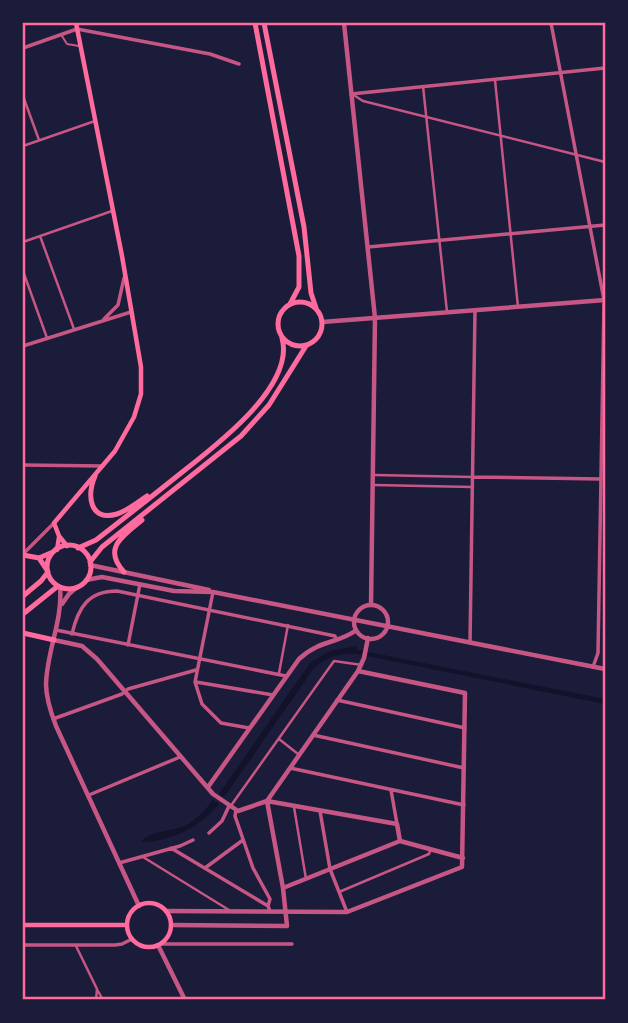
<svg xmlns="http://www.w3.org/2000/svg" width="628" height="1023" viewBox="0 0 628 1023" font-family="'Noto Sans',sans-serif">
<style>
.water{fill:#12122b}
.lines{fill:none;stroke-linecap:round;stroke-linejoin:round}
.service{stroke:#c65784;stroke-width:2}
.pedestrian{stroke:#c65784;stroke-width:2.5}
.minor{stroke:#c65784;stroke-width:3.5}
.tertiary{stroke:#c65784;stroke-width:4.5}
.secondary{stroke:#ff6b9d;stroke-width:4.5}
.primary{stroke:#ff6b9d;stroke-width:5}
.trunk{stroke:#ff6b9d;stroke-width:5}
.neatline{fill:none;stroke:#ff6b9d;stroke-width:2.5}
</style>
<rect width="100%" height="100%" fill="#1b1b3a"/>
<path class="water" d="M357,646V650H363L361,655C343,651 328,656 314,668L224,797L219,794L310,663L330,651Z
M368,652L605,699V704L367,656Z
M213,800L219,804C200,827 171,842 141,842C150,830 174,832 188,824C198,818 206,809 213,800Z"/>
<g class="lines">
<path class="service" d="M62,36L67,44L79,46"/>
<path class="pedestrian" d="M495,80L518,307
M423,86L447,312
M352,94L363,101L605,162
M23,96L39,140
M23,146L95,121
M40,236L74,329
M23,242L112,211
M23,271L47,338
M374,475L473,477
M374,485L472,487
M279,673L288,625
M279,739L298,754
M230,807L334,661L362,665
M294,807L306,879
M143,857L229,910
M339,892L429,854L430,851
M76,946L97,989L96,1000
M98,991L103,1000"/>
<path class="minor" d="M551,23L604,300L598,653L593,667
M23,48L77,29L210,54L239,64
M351,94L605,68
M368,247L605,225
M104,319L118,305L124,278
M23,346L131,312
M23,465L103,466
M473,477L600,479
M23,554L54,523
M213,592L195,682L202,704L221,723L249,728
M56,630L286,676
M72,634C78,608 88,591 117,591L335,636L336,639
M470,643L475,310
M128,645L140,584
M196,682L273,695
M337,700L465,728
M53,719L122,694L128,689L196,670
M313,735L464,768
M290,768L464,805
M391,790L397,824
M89,795L180,757
M236,810L235,816L253,868L270,899L268,906
M320,811L330,869L347,912
M209,833L222,821L229,806
M171,848L268,906L270,911
M119,863L180,846L193,840
M205,868L243,840
M160,944H292
M23,945H115L122,944L132,939"/>
<path class="tertiary" d="M344,23L375,318L371,605
M322,322L605,300
M90,565L209,590
M86,580L102,577L174,591L213,592L605,669
M60,587C63,620 47,650 46,684C46,698 51,713 56,726L139,906
M62,604L69,594L77,587
M354 622a17 17 0 1 1 34 0a17 17 0 1 1-34 0Z
M54,640L82,646L97,659L213,794L238,811L267,801L358,671L364,658L368,638
M208,787L299,659C319,640 339,643 355,631
M400,841L463,858
M283,888L400,841
M166,911L347,912L462,867L465,693L358,671
M171,925L287,926L283,888L267,801L397,824L400,841
M158,945L185,1000"/>
<path class="secondary" d="M67,546L59,536L54,523L115,451L134,417L141,394V367L122,256L76,23
M57,550L59,537
M127 925a22 22 0 1 1 44 0a22 22 0 1 1-44 0Z
M23,925H127"/>
<path class="primary" d="M23,555L39,558L53,552
M39,558L47,570"/>
<path class="trunk" d="M255,23L299,256V287L290,304
M264,23L304,227L311,293L316,308
M278 324a22 22 0 1 1 44 0a22 22 0 1 1-44 0Z
M95,476C87,495 89,522 117,514C127,511 138,502 147,496
M47 567a22 22 0 1 1 44 0a22 22 0 1 1-44 0Z
M78,548L96,540C123,519 150,498 176,477C210,450 296,388 282,338
M90,562L102,547L241,436L269,405L306,346
M124,572C102,548 123,536 142,520
M23,596L41,581L48,572
M23,614L58,586
M23,633L54,640"/>
</g>
<rect width="628" height="1023" fill="none" stroke="#1b1b3a" stroke-width="49"/>
<rect x="24" y="24" width="580" height="974" class="neatline"/>
</svg>
